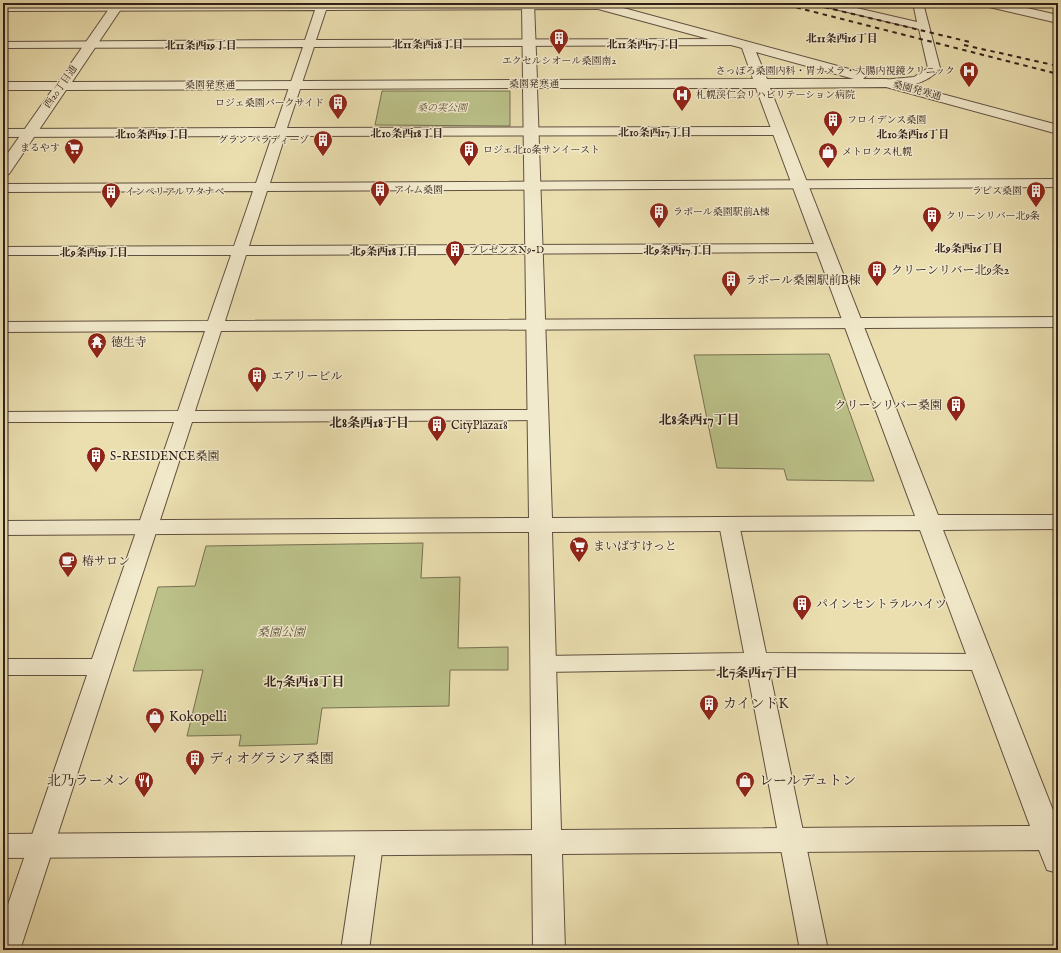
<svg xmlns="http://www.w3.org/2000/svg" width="1061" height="953" viewBox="0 0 1061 953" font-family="'IM FELL English','Noto Serif JP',serif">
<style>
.green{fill:#bbc189;stroke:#767052}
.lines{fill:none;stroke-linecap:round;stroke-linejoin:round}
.minor-casing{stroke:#605040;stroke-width:2}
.tertiary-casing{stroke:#605040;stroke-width:2}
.minor{fill:#f2eacc;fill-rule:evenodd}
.tertiary{fill:#f2eacc;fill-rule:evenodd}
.rail{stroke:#32201a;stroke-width:2;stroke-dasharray:4.5 4.5;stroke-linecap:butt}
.labels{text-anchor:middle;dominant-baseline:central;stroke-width:3;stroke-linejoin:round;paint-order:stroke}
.far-poi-label{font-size:10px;fill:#32201a;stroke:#f2eacc;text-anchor:start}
.far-street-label{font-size:10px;fill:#32201a;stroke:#f2eacc}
.far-park-label{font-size:10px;font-style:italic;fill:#5b503b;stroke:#f2eacc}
.far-neighbourhood-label{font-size:11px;font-weight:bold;fill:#32201a;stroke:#f2eacc}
.poi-label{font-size:12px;fill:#32201a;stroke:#f2eacc;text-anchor:start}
.park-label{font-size:12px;font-style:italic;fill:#5b503b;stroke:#f2eacc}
.neighbourhood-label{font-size:13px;font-weight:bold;fill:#32201a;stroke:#f2eacc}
.near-poi-label{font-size:14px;fill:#32201a;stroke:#f2eacc;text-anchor:start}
</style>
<rect width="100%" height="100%" fill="#ebdfb0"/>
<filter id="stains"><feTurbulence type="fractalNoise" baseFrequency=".005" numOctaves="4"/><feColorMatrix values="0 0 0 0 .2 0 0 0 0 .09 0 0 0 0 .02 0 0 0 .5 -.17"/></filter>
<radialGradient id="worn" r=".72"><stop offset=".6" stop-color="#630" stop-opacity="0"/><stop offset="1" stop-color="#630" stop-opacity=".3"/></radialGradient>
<path class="green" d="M382,91H510V126L375,125Z
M829,354L874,481L787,480L784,469L717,468L694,355Z
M423,543L421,578L460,577L458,648L508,647V670H450L449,706L322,708L317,744L239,746L241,735L187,736L203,670L133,671L158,587L195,586L206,546Z"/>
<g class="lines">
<defs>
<path id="minor" d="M318,3H604L608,6L603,9L326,10L316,40L737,39L743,42L737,45L314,47L287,128L780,127L784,128L786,131L784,134L780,135L285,136L270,183L1058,179V187L267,191L249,246L825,244L830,245L832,248L830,251L825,252L246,255L225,321L1058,317V327L221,331L195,411L537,410L543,411L546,415L543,419L537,420L192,422L20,950H3V919L87,675H3V659H92L174,422H3V412L178,411L205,331L3,332V322L208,321L231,255H3V247L234,246L253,191L3,192V184L256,183L272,136L3,137V129L275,128L303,47L3,48V42L305,40L315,10L3,11V5Z
M817,3H835L917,22L913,3H923L940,68C929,84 900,90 882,86L880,83L882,80L914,77L928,68L919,29L818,5Z
M729,518L736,520L739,524L766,653L982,654L990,656L993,662L990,668L982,670L769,669L828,950H800L747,669L542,672L534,670L531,664L534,658L542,656L744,653L719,524L722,520Z
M370,834L379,837L383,844L369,950H341L357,844L361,837Z"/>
<path id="tertiary" d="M113,3H125L72,82L523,80L522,3H534L537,80L753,79L742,48L587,6L585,3H605L864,73L866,76L863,79H886L1058,125V134L886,87L770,88L938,515H1058V529L943,530L1058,823V873L1047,870L1039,850L562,854L565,950H533L532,854L3,858V834L532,830L529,532L3,535V521L529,518L523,88L66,90L9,174L3,176V160L52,90H3V82H58ZM756,52L854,79H855H767ZM537,88H756L915,516L552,518ZM920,530L1030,826L561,830L552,532Z
M983,3H1005L1058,15V23L985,6Z"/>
</defs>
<use href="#minor" class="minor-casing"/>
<use href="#tertiary" class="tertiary-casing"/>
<use href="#minor" class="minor"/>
<use href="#tertiary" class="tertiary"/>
<path class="rail" d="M779,3L1058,74
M807,3L970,42
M964,45L1058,66"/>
</g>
<defs>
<symbol id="building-pin" viewBox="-11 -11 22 30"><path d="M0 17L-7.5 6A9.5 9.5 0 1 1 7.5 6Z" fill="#8f2418" stroke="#f2eacc"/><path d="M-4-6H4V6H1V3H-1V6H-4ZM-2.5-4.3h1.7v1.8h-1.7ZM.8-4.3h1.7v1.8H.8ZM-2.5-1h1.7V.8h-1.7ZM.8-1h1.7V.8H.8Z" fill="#fff"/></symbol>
<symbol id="hospital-pin" viewBox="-11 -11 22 30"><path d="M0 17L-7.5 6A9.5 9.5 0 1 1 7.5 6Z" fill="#8f2418" stroke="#f2eacc"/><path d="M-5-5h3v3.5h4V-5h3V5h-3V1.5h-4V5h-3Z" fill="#fff"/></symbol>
<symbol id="supermarket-pin" viewBox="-11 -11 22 30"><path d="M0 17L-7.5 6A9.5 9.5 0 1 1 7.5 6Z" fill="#8f2418" stroke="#f2eacc"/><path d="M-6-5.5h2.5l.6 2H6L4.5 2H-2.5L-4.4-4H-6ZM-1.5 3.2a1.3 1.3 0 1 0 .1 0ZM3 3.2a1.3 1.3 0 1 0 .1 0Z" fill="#fff"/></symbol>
<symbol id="shop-pin" viewBox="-11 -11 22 30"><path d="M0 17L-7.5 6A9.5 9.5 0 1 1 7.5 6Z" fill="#8f2418" stroke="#f2eacc"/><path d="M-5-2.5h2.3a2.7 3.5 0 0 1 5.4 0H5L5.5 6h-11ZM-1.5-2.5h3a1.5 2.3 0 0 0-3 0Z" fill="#fff"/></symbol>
<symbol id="temple-pin" viewBox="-11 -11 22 30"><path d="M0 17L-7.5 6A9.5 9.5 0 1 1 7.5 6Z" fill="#8f2418" stroke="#f2eacc"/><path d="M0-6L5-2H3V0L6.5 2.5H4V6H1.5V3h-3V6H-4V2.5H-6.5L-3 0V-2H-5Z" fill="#fff"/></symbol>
<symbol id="cafe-pin" viewBox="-11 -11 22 30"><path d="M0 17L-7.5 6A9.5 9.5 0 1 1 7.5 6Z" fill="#8f2418" stroke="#f2eacc"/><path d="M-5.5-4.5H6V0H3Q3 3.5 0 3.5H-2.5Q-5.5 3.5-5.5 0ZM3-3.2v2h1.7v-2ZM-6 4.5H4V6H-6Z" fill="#fff"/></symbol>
<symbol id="restaurant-pin" viewBox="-11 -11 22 30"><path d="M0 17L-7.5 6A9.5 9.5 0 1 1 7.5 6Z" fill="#8f2418" stroke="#f2eacc"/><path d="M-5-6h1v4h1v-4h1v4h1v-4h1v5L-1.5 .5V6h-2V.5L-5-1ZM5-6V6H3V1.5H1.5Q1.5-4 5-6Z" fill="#fff"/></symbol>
</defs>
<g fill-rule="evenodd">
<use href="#building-pin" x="548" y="27" width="22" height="30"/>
<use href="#hospital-pin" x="958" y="60" width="22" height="30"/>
<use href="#hospital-pin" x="671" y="84" width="22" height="30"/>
<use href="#building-pin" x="327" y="92" width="22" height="30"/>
<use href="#building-pin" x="822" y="109" width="22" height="30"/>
<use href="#building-pin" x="312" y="129" width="22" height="30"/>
<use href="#supermarket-pin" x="63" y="137" width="22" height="30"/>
<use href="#building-pin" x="458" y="139" width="22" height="30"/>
<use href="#shop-pin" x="817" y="141" width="22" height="30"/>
<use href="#building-pin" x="369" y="179" width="22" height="30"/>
<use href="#building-pin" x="1025" y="180" width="22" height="30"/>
<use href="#building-pin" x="100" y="181" width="22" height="30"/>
<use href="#building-pin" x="648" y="201" width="22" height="30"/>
<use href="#building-pin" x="921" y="205" width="22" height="30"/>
<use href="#building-pin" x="444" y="239" width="22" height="30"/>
<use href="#building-pin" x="866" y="259" width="22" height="30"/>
<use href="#building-pin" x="720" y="269" width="22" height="30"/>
<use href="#temple-pin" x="86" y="331" width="22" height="30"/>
<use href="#building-pin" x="246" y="365" width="22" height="30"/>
<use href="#building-pin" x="945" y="394" width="22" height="30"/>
<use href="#building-pin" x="426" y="414" width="22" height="30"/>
<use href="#building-pin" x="85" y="445" width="22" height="30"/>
<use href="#supermarket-pin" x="568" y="535" width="22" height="30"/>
<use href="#cafe-pin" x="57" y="550" width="22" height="30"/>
<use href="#building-pin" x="791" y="593" width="22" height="30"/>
<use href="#building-pin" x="698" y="693" width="22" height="30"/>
<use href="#shop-pin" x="144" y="706" width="22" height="30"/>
<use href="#building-pin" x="184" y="748" width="22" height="30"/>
<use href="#restaurant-pin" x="133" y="770" width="22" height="30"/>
<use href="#shop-pin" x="734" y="770" width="22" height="30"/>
</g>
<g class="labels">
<g class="far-poi-label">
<text x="559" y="61" text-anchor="middle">エクセルシオール桑園南2</text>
<text x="955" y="71" text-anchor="end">さっぽろ桑園内科・胃カメラ・大腸内視鏡クリニック</text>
<text x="696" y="95">札幌渓仁会リハビリテーション病院</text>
<text x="324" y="103" text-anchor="end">ロジェ桑園パークサイド</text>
<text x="847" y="120">フロイデンス桑園</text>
<text x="309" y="140" text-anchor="end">グラン パラディーゾ</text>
<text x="60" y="148" text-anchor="end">まるやす</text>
<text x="483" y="150">ロジェ北10条サンイースト</text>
<text x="842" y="152">メトロクス札幌</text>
<text x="394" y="190">アイム桑園</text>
<text x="1022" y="191" text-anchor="end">ラピス桑園</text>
<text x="125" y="192">インペリアルワタナベ</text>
<text x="673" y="212">ラポール桑園駅前A棟</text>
<text x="946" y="216">クリーンリバー北9条</text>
<text x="469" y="250">プレゼンスN9-D</text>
</g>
<g class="far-street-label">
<text x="534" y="84">桑園発寒通</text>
<text x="210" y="85">桑園発寒通</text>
<text transform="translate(61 87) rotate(-55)">西20丁目通</text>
<text transform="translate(917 91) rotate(15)">桑園発寒通</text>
</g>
<g class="far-park-label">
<text x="442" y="108">桑の実公園</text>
</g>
<g class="far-neighbourhood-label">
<text x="842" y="39">北11条西16丁目</text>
<text x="428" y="45">北11条西18丁目</text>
<text x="643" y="45">北11条西17丁目</text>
<text x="201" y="46">北11条西19丁目</text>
<text x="655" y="133">北10条西17丁目</text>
<text x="407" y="134">北10条西18丁目</text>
<text x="152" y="135">北10条西19丁目</text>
<text x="913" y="135">北10条西16丁目</text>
<text x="969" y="249">北9条西16丁目</text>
<text x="678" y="251">北9条西17丁目</text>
<text x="384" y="252">北9条西18丁目</text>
<text x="94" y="253">北9条西19丁目</text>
</g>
<g class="poi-label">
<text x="891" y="270">クリーンリバー北9条2</text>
<text x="745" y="280">ラポール桑園駅前B棟</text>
<text x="111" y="342">徳生寺</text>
<text x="271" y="376">エアリービル</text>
<text x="942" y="405" text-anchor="end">クリーンリバー桑園</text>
<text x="451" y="425">CityPlaza18</text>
<text x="110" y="456">S-RESIDENCE桑園</text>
<text x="593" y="546">まいばすけっと</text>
<text x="82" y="561">椿サロン</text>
<text x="816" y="604">パインセントラルハイツ</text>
</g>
<g class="park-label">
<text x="281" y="632">桑園公園</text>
</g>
<g class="neighbourhood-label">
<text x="699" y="420">北8条西17丁目</text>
<text x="369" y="423">北8条西18丁目</text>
<text x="757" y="673">北7条西17丁目</text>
<text x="304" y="682">北7条西18丁目</text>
</g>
<g class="near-poi-label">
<text x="723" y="704">カインドK</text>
<text x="169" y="717">Kokopelli</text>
<text x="209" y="759">ディオグラシア桑園</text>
<text x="130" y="781" text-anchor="end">北乃ラーメン</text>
<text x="759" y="781">レールデュトン</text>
</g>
</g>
<rect width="1061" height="953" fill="none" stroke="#ebdfb0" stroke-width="16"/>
<rect x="4" y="4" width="1053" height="945" fill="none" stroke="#32201a" stroke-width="2"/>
<rect x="8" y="8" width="1045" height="937" fill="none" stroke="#32201a"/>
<rect width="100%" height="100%" filter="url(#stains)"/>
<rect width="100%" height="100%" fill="url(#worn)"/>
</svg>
